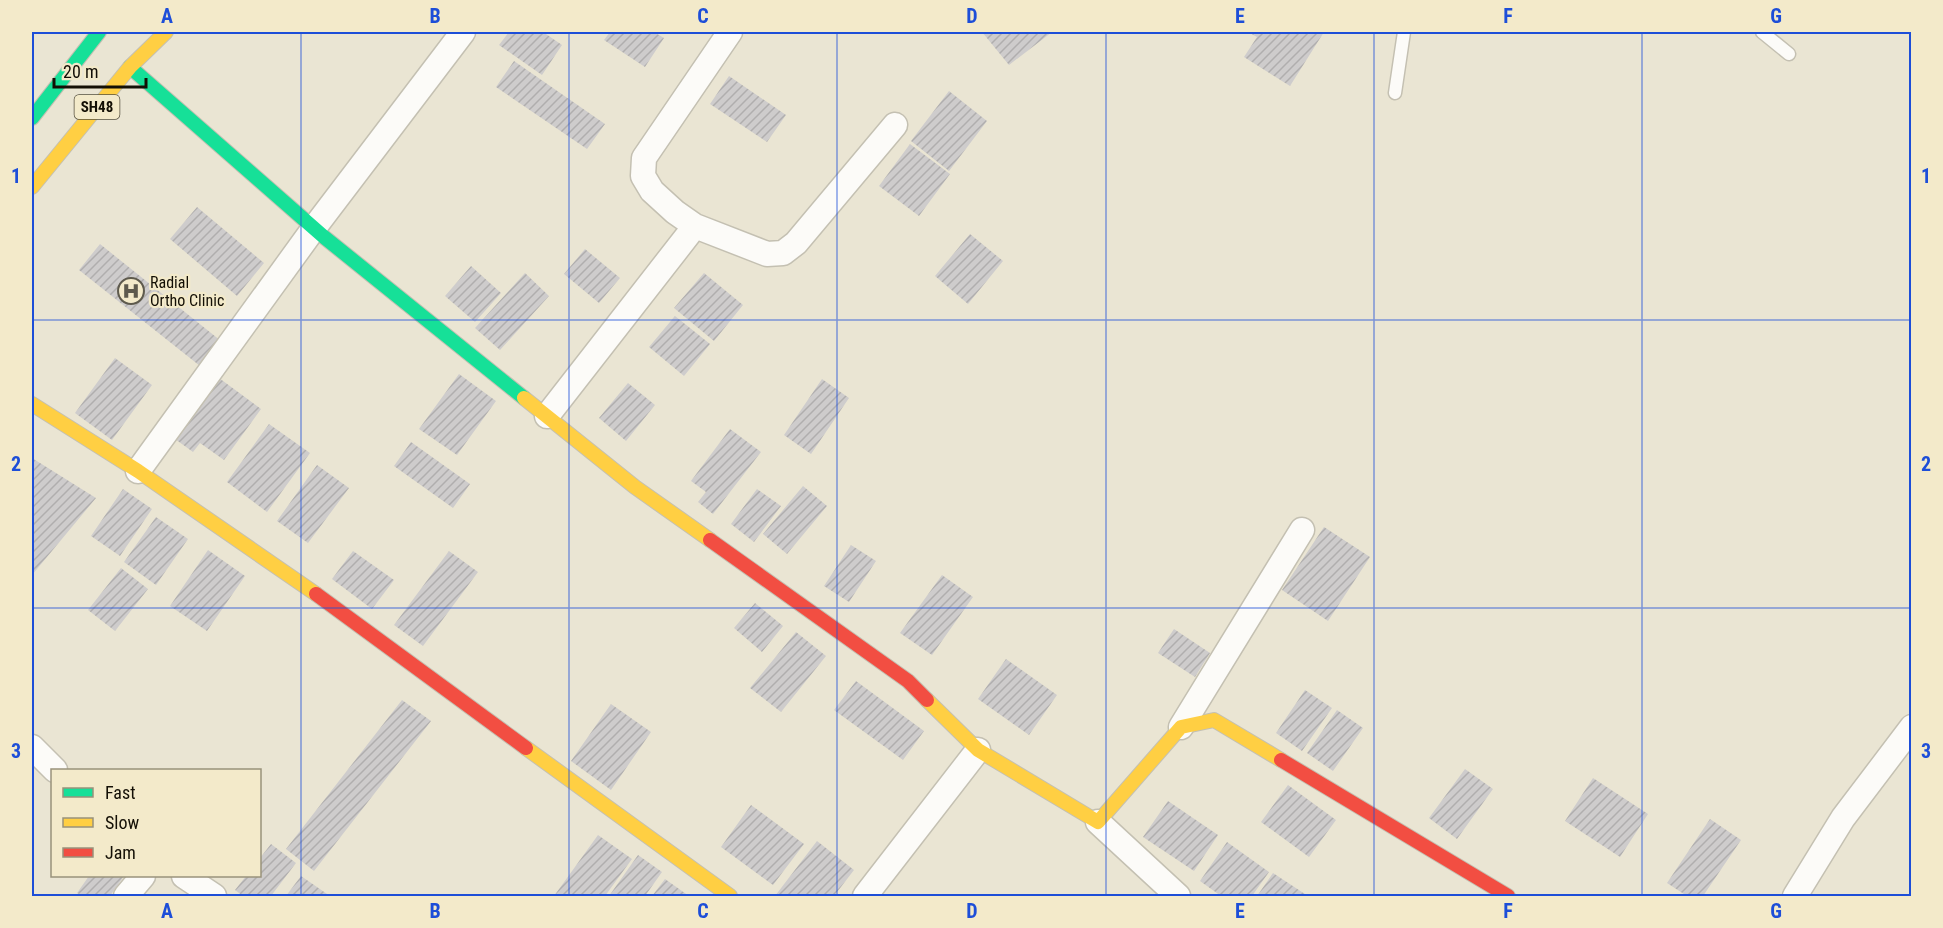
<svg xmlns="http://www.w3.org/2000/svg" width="1943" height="928" viewBox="0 0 1943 928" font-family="'Roboto Condensed',sans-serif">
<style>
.building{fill:url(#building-hatch)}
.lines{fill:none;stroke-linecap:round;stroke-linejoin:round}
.lane-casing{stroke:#c4c0b2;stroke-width:15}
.street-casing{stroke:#c4c0b2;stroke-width:27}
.fast-casing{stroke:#c4c0b2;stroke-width:16}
.slow-casing{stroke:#c4c0b2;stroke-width:16}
.jam-casing{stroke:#c4c0b2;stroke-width:16}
.lane{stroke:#fcfbf8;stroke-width:12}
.street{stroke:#fcfbf8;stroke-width:24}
.fast{stroke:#16e098;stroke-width:14}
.slow{stroke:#ffcf43;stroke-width:14}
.jam{stroke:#f24e42;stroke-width:14}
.grid{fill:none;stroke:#1d4ed8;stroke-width:1.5;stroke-opacity:0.55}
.labels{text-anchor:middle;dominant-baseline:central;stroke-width:4.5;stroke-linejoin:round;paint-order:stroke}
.shield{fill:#f3eaca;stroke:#565140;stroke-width:1.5}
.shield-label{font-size:15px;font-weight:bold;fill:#130f05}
.poi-label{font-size:16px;fill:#130f05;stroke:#f3eaca;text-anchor:start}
.neatline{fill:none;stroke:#1d4ed8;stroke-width:2}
.grid-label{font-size:20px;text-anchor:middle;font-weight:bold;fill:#1d4ed8}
</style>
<defs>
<pattern id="building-hatch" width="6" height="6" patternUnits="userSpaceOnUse" patternTransform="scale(1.5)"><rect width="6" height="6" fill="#cecccc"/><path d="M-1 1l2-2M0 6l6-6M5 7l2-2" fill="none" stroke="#b0aeae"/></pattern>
</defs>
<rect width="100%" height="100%" fill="#eae5d3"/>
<path class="building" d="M509,32H543L562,45L542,75L499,45Z
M610,32H654L664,38L645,67L604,40Z
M982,32H1052L1009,65Z
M1248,32H1324L1290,86L1244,57L1257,37Z
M514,61L605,124L587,149L496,87Z
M729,76L786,115L767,142L710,104Z
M949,91L987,121L949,171L911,141Z
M910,144L950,174L919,216L879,186Z
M197,207L264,263L237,296L170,239Z
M970,234L1003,261L968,304L935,276Z
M100,244L221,341L200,366L79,270Z
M585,249L620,278L599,303L564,274Z
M471,266L501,293L475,322L445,296Z
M525,273L549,296L500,350L475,328Z
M704,273L743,305L714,341L674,308Z
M675,316L710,344L684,376L649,347Z
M115,358L152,385L112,440L75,413Z
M459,374L496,401L457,455L419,429Z
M219,378L261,409L224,460L200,443L193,452L175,439Z
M822,379L849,398L811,454L784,435Z
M628,383L655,405L626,441L599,418Z
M269,424L310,453L267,512L227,482Z
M730,429L761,452L713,514L698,502L706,492L691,481Z
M411,442L470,484L453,508L394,466Z
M32,458L96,498L32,575Z
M317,465L349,488L308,543L277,521Z
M803,486L827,506L787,554L763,534Z
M123,489L152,509L120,556L91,536Z
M757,489L781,506L754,542L731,524Z
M156,517L188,539L156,585L124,562Z
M1324,527L1370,557L1328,621L1282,590Z
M851,545L876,561L849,602L824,586Z
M208,550L245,576L207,631L170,606Z
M353,551L394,580L372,609L332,579Z
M449,551L478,572L423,646L394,625Z
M121,568L148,589L115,631L88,610Z
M942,575L973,597L932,655L900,633Z
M755,603L783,626L762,652L734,628Z
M1174,629L1210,653L1195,677L1158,653Z
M796,632L826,656L781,712L750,688Z
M1006,659L1057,695L1029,735L978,699Z
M856,681L924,731L903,760L834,710Z
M1305,690L1332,708L1302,751L1276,733Z
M402,700L431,721L314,871L286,849Z
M611,704L651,732L611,790L571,761Z
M1337,710L1363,728L1333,771L1307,753Z
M1465,769L1493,789L1457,839L1429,818Z
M1593,778L1648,814L1620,857L1565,821Z
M1288,785L1336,820L1309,857L1261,822Z
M1168,801L1218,835L1194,871L1143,837Z
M751,805L804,844L773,885L721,847Z
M1710,819L1741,840L1703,896H1687L1667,883Z
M598,835L632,859L605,896H554Z
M817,841L854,870L834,896H775Z
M1227,842L1269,872L1252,896H1221L1200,881Z
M271,844L296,863L271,896H243L235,890L246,876H260V858Z
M638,855L662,872L645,896H609Z
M1273,873L1308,896H1257Z
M89,876H124L110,896H83L77,893Z
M301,876L330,896H286Z
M665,879L689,896H652Z"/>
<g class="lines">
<defs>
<path id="lane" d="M1762,32L1789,54
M1395,93L1404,32"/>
<path id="street" d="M730,32L644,158L643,176L652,191L675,212L695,226L767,254L783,253L796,243L895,125
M547,416L695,226
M138,471L314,228L463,32
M1181,727L1302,530
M32,747L55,770
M1098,822L1178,896
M184,876L214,896
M126,896L143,876
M865,896L978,750
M1795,896L1843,818L1912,727"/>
<path id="fast" d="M130,67L324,237L524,398
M32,118L99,32"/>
<path id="slow" d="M32,187L130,67L166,32
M524,398L635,487L710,540
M32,404L138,471L316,594
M927,700L978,750L1098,822L1181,727L1214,720L1281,760
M526,748L730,896"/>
<path id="jam" d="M710,540L908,681L927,700
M316,594L526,748
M1281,760L1508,896"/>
</defs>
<use href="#lane" class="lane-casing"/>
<use href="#street" class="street-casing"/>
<use href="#fast" class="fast-casing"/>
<use href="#slow" class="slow-casing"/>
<use href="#jam" class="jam-casing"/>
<use href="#lane" class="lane"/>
<use href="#street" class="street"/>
<use href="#fast" class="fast"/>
<use href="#slow" class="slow"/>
<use href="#jam" class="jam"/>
</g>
<path class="grid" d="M301,32V896M569,32V896M837,32V896M1106,32V896M1374,32V896M1642,32V896M32,320H1912M32,608H1912"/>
<defs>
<symbol id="hospital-ring" viewBox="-11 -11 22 22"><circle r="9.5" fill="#f3eaca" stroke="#5e5a4d" stroke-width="1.5"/><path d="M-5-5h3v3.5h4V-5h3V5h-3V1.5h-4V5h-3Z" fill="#5e5a4d"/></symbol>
</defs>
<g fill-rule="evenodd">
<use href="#hospital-ring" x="116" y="276" width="30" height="30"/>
</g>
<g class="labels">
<rect class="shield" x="74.5" y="95" width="45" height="24" rx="4.5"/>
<g class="shield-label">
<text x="97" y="107">SH48</text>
</g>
<g class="poi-label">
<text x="150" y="282">Radial<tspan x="150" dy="18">Ortho Clinic</tspan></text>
</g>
</g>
<rect width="1943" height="928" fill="none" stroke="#f3eaca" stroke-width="66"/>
<rect x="51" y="769" width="210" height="108" fill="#f3eaca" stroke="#99927b" stroke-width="1.5"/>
<rect x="63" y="788" width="30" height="9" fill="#16e098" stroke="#99927b" stroke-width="1.5"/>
<text x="105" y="799" font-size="18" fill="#130f05">Fast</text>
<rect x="63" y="818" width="30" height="9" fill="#ffcf43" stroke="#99927b" stroke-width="1.5"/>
<text x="105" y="829" font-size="18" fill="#130f05">Slow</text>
<rect x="63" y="848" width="30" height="9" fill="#f24e42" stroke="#99927b" stroke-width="1.5"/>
<text x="105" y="859" font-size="18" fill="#130f05">Jam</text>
<path d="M54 78v9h92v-9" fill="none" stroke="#130f05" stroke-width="3"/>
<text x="63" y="78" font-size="18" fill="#130f05" stroke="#f3eaca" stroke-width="4.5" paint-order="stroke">20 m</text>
<rect x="33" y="33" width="1877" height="862" class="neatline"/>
<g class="grid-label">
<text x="167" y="23">A</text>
<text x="435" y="23">B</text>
<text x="703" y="23">C</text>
<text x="972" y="23">D</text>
<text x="1240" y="23">E</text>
<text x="1508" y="23">F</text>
<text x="1776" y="23">G</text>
<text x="16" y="183">1</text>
<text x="1926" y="183">1</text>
<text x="16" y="471">2</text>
<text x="1926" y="471">2</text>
<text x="16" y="758">3</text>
<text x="1926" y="758">3</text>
<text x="167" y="918">A</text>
<text x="435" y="918">B</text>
<text x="703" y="918">C</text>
<text x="972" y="918">D</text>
<text x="1240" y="918">E</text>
<text x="1508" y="918">F</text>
<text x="1776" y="918">G</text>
</g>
</svg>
